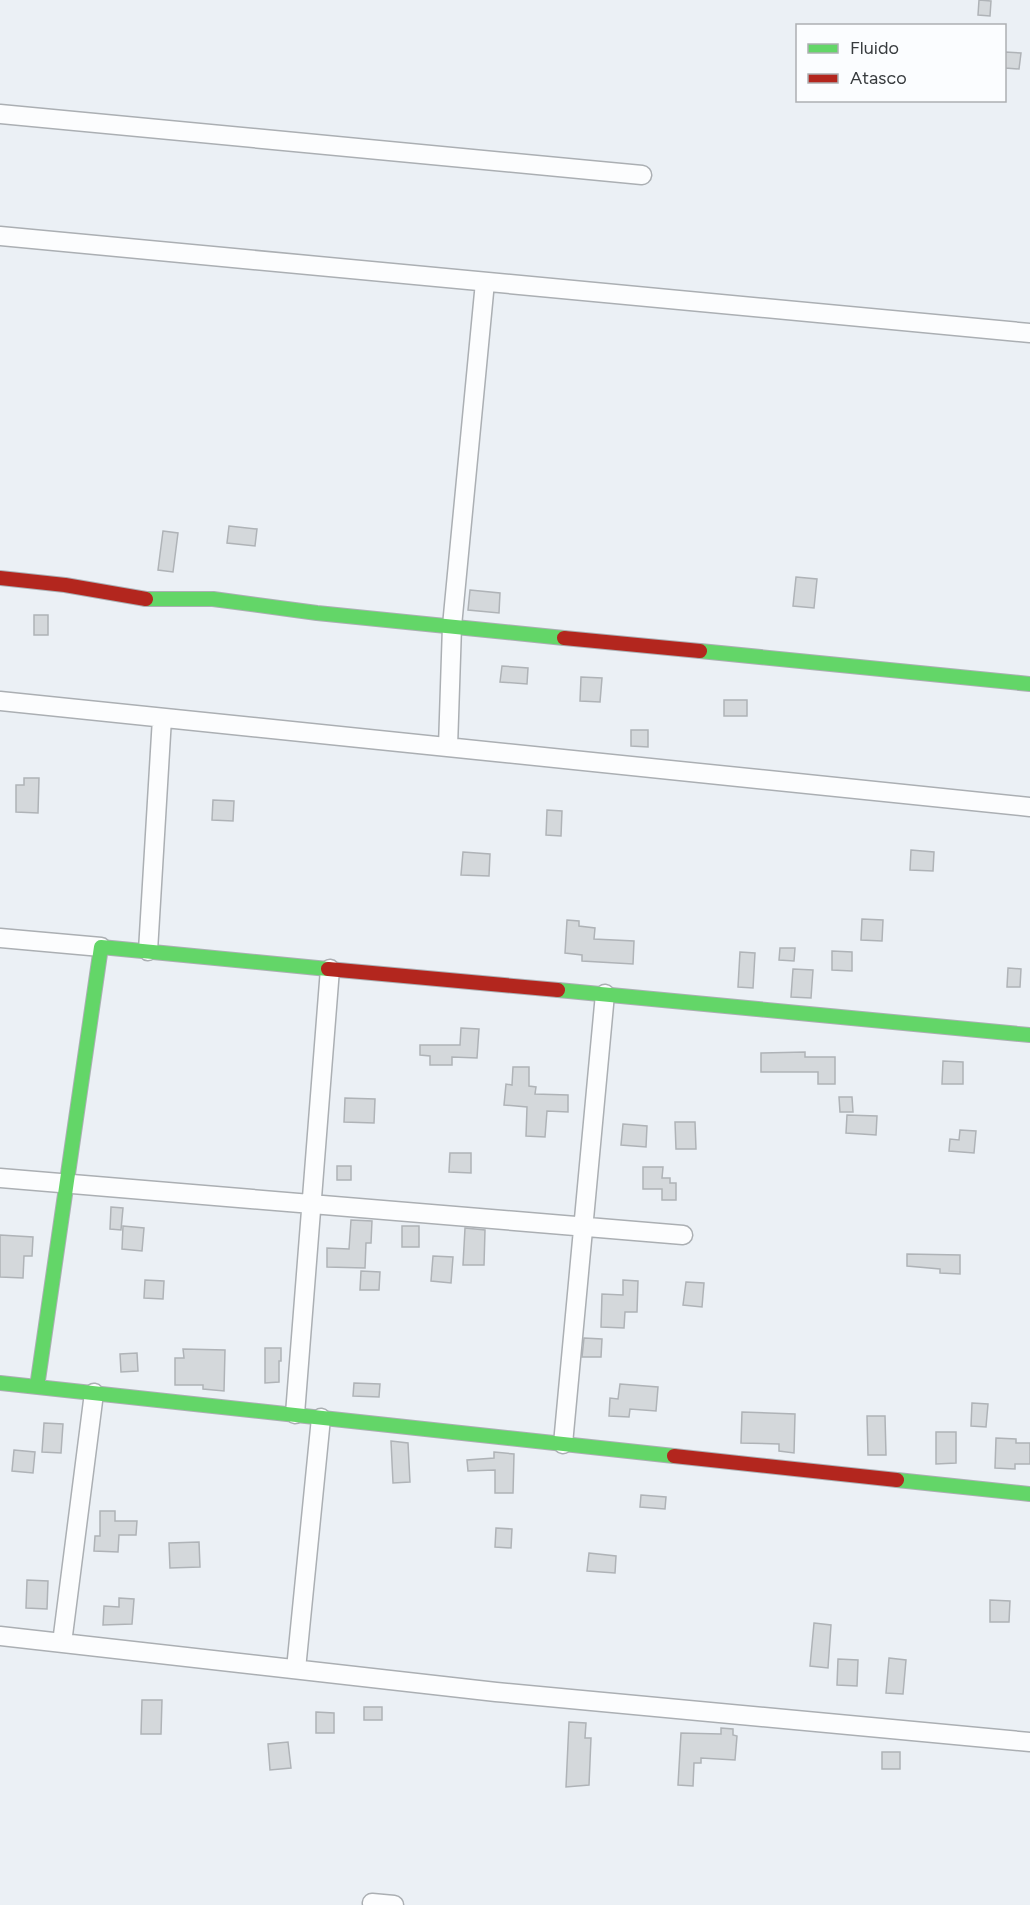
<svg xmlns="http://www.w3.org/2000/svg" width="1030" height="1905" viewBox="0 0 1030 1905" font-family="Figtree,sans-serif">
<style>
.building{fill:#d4d8db;stroke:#afb3b7;stroke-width:1.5}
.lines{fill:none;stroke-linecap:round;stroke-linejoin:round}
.street-casing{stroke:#abafb3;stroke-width:21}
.fast-casing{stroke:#abafb3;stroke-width:16}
.jam-casing{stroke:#abafb3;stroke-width:16}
.street{stroke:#fcfdfe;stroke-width:18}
.fast{stroke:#63d668;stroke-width:14}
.jam{stroke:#b3261e;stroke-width:14}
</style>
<rect width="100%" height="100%" fill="#ebf0f5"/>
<path class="building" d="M979,0L991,1L990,16L978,15Z
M1005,52L1021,53L1019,69L1005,68Z
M229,526L257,529L255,546L227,543Z
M163,531L178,533L173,572L158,570Z
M796,577L817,579L814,608L793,606Z
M470,590L500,593L499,613L468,610Z
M34,615H48V635H34Z
M502,666L528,668L527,684L500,682Z
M581,677L602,678L600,702L580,701Z
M724,700H747V716H724Z
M631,730H648V747L631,746Z
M24,778H39L38,813L16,812V785H24Z
M213,800L234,801L233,821L212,820Z
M547,810L562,811L561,836L546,835Z
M911,850L934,852L933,871L910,870Z
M463,852L490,854L489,876L461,875Z
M862,919L883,920L882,941L861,940Z
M567,920L579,921V926L595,928L594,939L634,941L633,964L582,961V955L565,953Z
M780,948H795L794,961L779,960Z
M832,951L852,952V971L832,970Z
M740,952L755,953L753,988L738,987Z
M1008,968L1021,969L1020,987H1007Z
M793,969L813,970L811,998L791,997Z
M461,1028L479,1029L477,1058L452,1057V1065H430V1056L420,1055V1045H460Z
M805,1052V1057H835V1084H818V1072H761V1053Z
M943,1061L963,1062V1084H942Z
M513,1067H529V1086L536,1087L535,1094L568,1095V1112L547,1111L545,1137L526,1136L527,1107L504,1105L506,1084L512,1085Z
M839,1097H852L853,1112H840Z
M345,1098L375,1099L374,1123L344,1122Z
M847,1115L877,1116L876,1135L846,1133Z
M675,1122H695L696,1149H676Z
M623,1124L647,1126L646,1147L621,1145Z
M960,1130L976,1131L974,1153L949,1151L950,1139L959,1140Z
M450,1153H471V1173L449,1172Z
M337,1166H351V1180H337Z
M643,1167H663L662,1178H670V1183H676V1200H662V1189H643Z
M111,1207L123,1208L121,1230L110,1229Z
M351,1220L372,1221L371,1243H366L365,1268L327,1267V1248L349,1249Z
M123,1226L144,1228L142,1251L122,1249Z
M402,1226H419V1247H402Z
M465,1228L485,1230L484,1265H463Z
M0,1235L33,1237L32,1256H24L23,1278L0,1277Z
M907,1254L960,1255V1274L940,1273V1269L907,1266Z
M433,1256L453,1257L451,1283L431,1281Z
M361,1271L380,1272L379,1290H360Z
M145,1280L164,1281L163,1299L144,1298Z
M623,1280L638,1281L637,1312H625L624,1328L601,1327L602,1294L623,1295Z
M686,1282L704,1283L702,1307L683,1305Z
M584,1338L602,1339L601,1357H582Z
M265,1348H281V1361H279V1382L265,1383Z
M183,1349L225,1350L224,1391L203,1389V1385H175V1358H184Z
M137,1353L138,1371L121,1372L120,1354Z
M354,1383L380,1384L379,1397L353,1396Z
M620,1384L658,1387L656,1411L630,1409L629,1417L609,1416L610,1398L618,1399Z
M972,1403L988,1404L986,1427L971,1426Z
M742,1412L795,1414L794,1453L779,1451V1444L741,1443Z
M867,1416H885L886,1455H868Z
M44,1423L63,1424L61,1453L42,1452Z
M936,1432H956V1463L936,1464Z
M996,1438L1016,1439V1443H1030V1464H1015V1469L995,1468Z
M391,1441L408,1443L410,1482L393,1483Z
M14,1450L35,1452L33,1473L12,1471Z
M494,1452L514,1454L513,1493H495V1470L468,1471L467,1460L494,1458Z
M641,1495L666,1497L665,1509L640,1507Z
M100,1511H115V1521H137L136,1535H119L118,1552L94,1551L95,1536H100Z
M496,1528L512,1529L511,1548L495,1547Z
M199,1542L200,1567L170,1568L169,1543Z
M589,1553L616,1556L615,1573L587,1571Z
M27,1580L48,1581L47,1609L26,1608Z
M119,1598L134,1599L132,1624L103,1625L104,1606L119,1607Z
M990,1600L1010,1601L1009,1622H990Z
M814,1623L831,1625L828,1668L810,1666Z
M889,1658L906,1660L903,1694L886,1693Z
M838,1659L858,1660L857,1686L837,1685Z
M142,1700H162L161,1734H141Z
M364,1707H382V1720H364Z
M316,1712L334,1713V1733H316Z
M569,1722L586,1723L585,1738H591L589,1785L566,1787Z
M721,1728L733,1729V1735L737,1736L735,1760L701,1758V1763H694L693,1786L678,1785L681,1733L721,1734Z
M288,1742L291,1768L270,1770L268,1744Z
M882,1752H900V1769H882Z"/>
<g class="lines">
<defs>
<path id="street" d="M0,114L642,175
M0,236L1030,333
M0,701L1030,807
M448,747L452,626L485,282
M0,938L101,947
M148,951L162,718
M0,1178L683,1235
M295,1414L330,969
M563,1444L605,994
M0,1636L496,1692L1030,1742
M62,1643L94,1393
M296,1669L321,1418
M372,1903L394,1905"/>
<path id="fast" d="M146,599H213L317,613L564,638
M700,651L1030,684
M558,990L1030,1035
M0,1383L674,1456
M37,1387L101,947L328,969
M897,1480L1030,1494"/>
<path id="jam" d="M0,578L65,585L146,599
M564,638L700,651
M328,969L558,990
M674,1456L897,1480"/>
</defs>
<use href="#street" class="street-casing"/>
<use href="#fast" class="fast-casing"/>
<use href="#jam" class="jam-casing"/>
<use href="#street" class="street"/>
<use href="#fast" class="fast"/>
<use href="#jam" class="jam"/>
</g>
<rect x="796" y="24" width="210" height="78" fill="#fbfdff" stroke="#adafb2" stroke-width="1.5"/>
<rect x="808" y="44" width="30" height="9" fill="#63d668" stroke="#adafb2" stroke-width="1.5"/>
<text x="850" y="54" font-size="18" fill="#373b3e">Fluido</text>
<rect x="808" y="74" width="30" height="9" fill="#b3261e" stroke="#adafb2" stroke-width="1.5"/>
<text x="850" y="84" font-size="18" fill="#373b3e">Atasco</text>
</svg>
